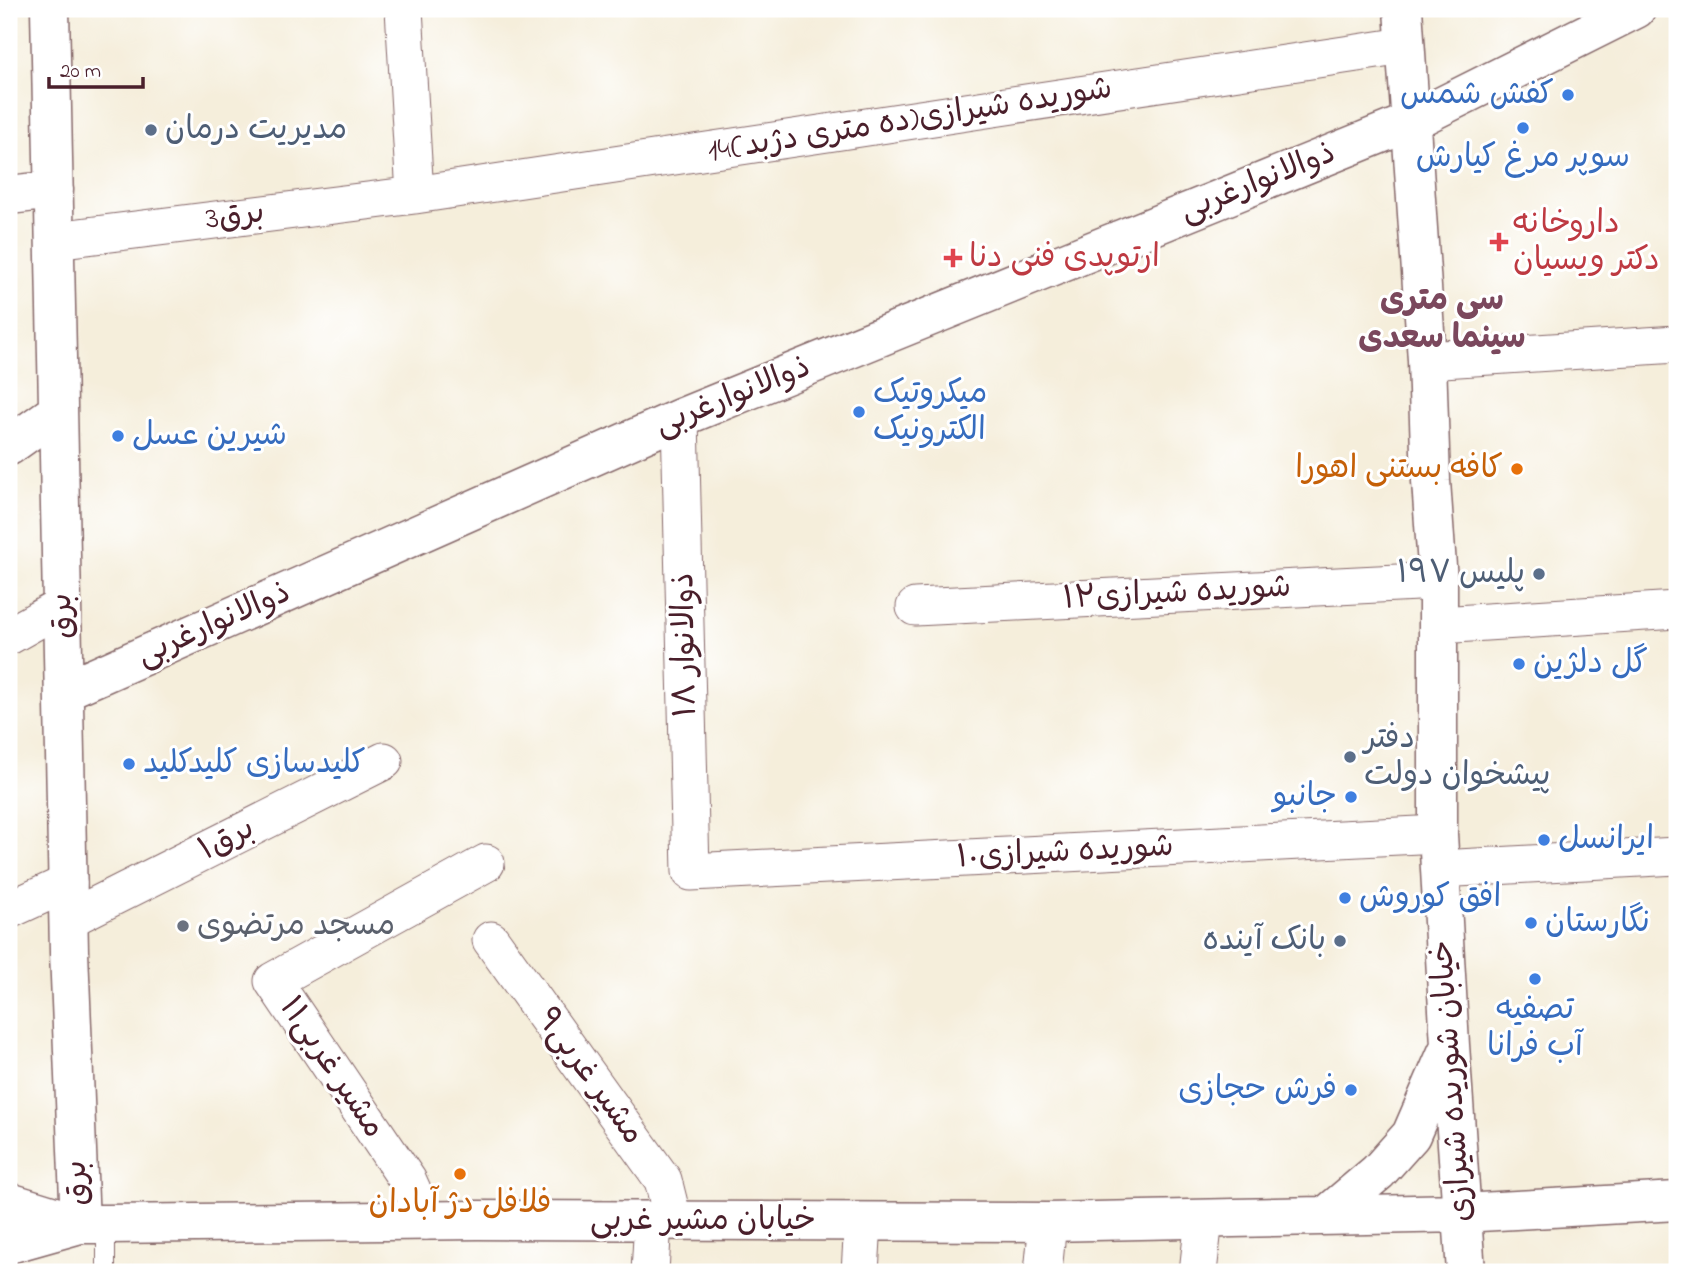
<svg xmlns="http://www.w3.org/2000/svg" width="1686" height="1281" viewBox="0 0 1686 1281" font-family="'Indie Flower','Playpen Sans Arabic',sans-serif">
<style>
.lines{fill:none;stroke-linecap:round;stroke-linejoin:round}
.service-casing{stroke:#866769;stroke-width:20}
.minor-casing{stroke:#866769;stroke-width:39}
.tertiary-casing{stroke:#866769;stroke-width:41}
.secondary-casing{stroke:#866769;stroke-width:41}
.service{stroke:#fff;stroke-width:18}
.minor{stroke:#fff;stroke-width:37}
.tertiary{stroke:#fff;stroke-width:38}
.secondary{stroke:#fff;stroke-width:38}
.shop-dot{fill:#3f7fe0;stroke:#fff;stroke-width:2.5}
.service-dot{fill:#5c6f8a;stroke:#fff;stroke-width:2.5}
.health-dot{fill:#e0444e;stroke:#fff;stroke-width:2.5}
.food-dot{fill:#e8710a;stroke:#fff;stroke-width:2.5}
.worship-dot{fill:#6b7280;stroke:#fff;stroke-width:2.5}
.labels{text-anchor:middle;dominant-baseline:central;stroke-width:6;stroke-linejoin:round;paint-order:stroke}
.shop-label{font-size:32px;fill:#366cbe;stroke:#fff;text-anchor:start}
.street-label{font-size:32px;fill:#4a1f2b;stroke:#fff}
.service-label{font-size:32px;fill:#4e5e75;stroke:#fff;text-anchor:start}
.health-label{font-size:32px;fill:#be3a42;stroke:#fff;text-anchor:start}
.food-label{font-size:32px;fill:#c56008;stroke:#fff;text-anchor:end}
.worship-label{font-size:32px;fill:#5b616d;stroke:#fff;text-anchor:start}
.neighbourhood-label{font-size:33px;font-weight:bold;fill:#7b485d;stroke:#fff}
</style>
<rect width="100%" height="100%" fill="#fff"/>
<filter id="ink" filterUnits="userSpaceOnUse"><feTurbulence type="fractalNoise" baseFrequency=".0143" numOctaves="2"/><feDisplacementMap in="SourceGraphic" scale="14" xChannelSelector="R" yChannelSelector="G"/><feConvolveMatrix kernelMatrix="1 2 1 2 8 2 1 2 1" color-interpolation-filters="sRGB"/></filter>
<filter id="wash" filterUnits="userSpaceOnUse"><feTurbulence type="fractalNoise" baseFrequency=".00686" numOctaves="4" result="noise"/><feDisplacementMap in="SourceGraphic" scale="28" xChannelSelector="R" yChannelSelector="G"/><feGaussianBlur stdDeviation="1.57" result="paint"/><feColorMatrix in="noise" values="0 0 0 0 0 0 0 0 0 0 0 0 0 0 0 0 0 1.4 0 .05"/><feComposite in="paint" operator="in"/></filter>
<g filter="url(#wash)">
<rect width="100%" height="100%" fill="#f5eedb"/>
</g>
<g filter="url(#ink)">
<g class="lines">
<defs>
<path id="service" d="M106,1271V1224"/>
<path id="minor" d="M404,9L415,195
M55,240L415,195L1404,46
M1427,360L1677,344
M680,418L691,872L1438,834
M915,607L1438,581
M1439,625L1677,610
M9,636L62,606
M1440,869L1677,856
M9,910L68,883
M69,919L384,761
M491,940L663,1180L673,1220
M426,1221L408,1181L273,981L486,863
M650,1272L653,1220
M860,1272L863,1222
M1043,1272L1048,1222
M1198,1272L1204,1219"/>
<path id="tertiary" d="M50,9L69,952L80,1224
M9,195L54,190
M9,446L58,411
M64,691L680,418L1410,122L1636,9"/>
<path id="secondary" d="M1403,9L1427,360L1431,481L1438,581V834L1450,1045L1466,1272
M9,1202L80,1224H106L478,1220L1048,1222L1461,1213L1677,1201
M1326,1216L1378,1172L1411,1135L1447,1052
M9,1244L80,1224"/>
</defs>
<use href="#service" class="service-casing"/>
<use href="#minor" class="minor-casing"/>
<use href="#tertiary" class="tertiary-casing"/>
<use href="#secondary" class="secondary-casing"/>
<use href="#service" class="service"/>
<use href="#minor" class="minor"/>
<use href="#tertiary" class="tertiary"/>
<use href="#secondary" class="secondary"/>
</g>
</g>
<g class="shop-dot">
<circle cx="1568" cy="95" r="7"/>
<circle cx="1523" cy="128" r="7"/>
<circle cx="859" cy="412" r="7"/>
<circle cx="118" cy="436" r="7"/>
<circle cx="1519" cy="664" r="7"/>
<circle cx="129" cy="764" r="7"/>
<circle cx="1351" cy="797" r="7"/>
<circle cx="1544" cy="840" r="7"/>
<circle cx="1345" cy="898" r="7"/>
<circle cx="1531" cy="923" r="7"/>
<circle cx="1535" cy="979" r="7"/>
<circle cx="1351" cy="1090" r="7"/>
</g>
<g class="service-dot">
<circle cx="151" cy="130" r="7"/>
<circle cx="1539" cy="574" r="7"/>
<circle cx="1350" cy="757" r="7"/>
<circle cx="1340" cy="941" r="7"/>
</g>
<g class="health-dot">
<path d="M1495.5 231.5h7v7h7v7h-7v7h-7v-7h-7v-7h7z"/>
<path d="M949.5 247.5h7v7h7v7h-7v7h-7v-7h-7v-7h7z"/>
</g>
<g class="food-dot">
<circle cx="1517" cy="469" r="7"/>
<circle cx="460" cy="1174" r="7"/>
</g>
<circle class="worship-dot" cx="183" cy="926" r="7"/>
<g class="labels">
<g class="shop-label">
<text x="1554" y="95" text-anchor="end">کفش شمس</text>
<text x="1523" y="158" text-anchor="middle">سوپر مرغ کیارش</text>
<text x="873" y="394">میکروتیک<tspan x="873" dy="37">الکترونیک</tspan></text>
<text x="132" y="436">شیرین عسل</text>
<text x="1533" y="664">گل دلژین</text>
<text x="143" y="764">کلیدسازی کلیدکلید</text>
<text x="1337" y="797" text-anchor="end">جانبو</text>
<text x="1558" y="840">ایرانسل</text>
<text x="1359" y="898">افق کوروش</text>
<text x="1545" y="923">نگارستان</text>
<text x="1535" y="1010" text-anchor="middle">تصفیه<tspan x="1535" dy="37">آب فرانا</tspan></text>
<text x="1337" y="1090" text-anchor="end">فرش حجازی</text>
</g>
<g class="street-label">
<text transform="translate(910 121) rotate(-9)">14شوریده شیرازی(ده متری دژبد)</text>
<text transform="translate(1258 183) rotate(-22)">ذوالانوارغربی</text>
<text transform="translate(235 217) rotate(-7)">3برق</text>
<text transform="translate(733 397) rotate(-22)">ذوالانوارغربی</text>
<text transform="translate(1177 594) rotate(-3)">شوریده شیرازی۱۲</text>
<text transform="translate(63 616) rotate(-91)">برق</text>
<text transform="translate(214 625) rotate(-24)">ذوالانوارغربی</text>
<text transform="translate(686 645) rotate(-91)">ذوالانوار ۱۸</text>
<text transform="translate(227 840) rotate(-27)">برق۱</text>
<text transform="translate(1065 853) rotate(-3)">۱۰شوریده شیرازی</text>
<text transform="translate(331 1068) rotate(56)">مشیر غربی۱۱</text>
<text transform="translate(589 1077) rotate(54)">مشیر غربی۹</text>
<text transform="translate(1453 1081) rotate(-94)">خیابان شوریده شیرازی</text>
<text transform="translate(78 1183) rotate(-92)">برق</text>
<text x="703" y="1221">خیابان مشیر غربی</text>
</g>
<g class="service-label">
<text x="165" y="130">مدیریت درمان</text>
<text x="1525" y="574" text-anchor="end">پلیس ۱۹۷</text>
<text x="1364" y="739">دفتر<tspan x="1364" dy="37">پیشخوان دولت</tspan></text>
<text x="1326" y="941" text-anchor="end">بانک آینده</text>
</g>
<g class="health-label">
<text x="1513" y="224">داروخانه<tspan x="1513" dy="37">دکتر ویسیان</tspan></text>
<text x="969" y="258">ارتوپدی فنی دنا</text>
</g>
<g class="food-label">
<text x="1503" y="469">کافه بستنی اهورا</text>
<text x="460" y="1204" text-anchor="middle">فلافل دژ آبادان</text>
</g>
<g class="worship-label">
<text x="197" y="926">مسجد مرتضوی</text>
</g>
<g class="neighbourhood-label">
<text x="1442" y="301">سی متری<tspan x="1442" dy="38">سینما سعدی</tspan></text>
</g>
</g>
<rect width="1686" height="1281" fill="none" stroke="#fff" stroke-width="35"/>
<path d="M49 77v10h94v-10" fill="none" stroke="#4a1f2b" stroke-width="3.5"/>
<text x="60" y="77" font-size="21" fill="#4a1f2b" stroke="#ffffff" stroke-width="5" paint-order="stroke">20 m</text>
</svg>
